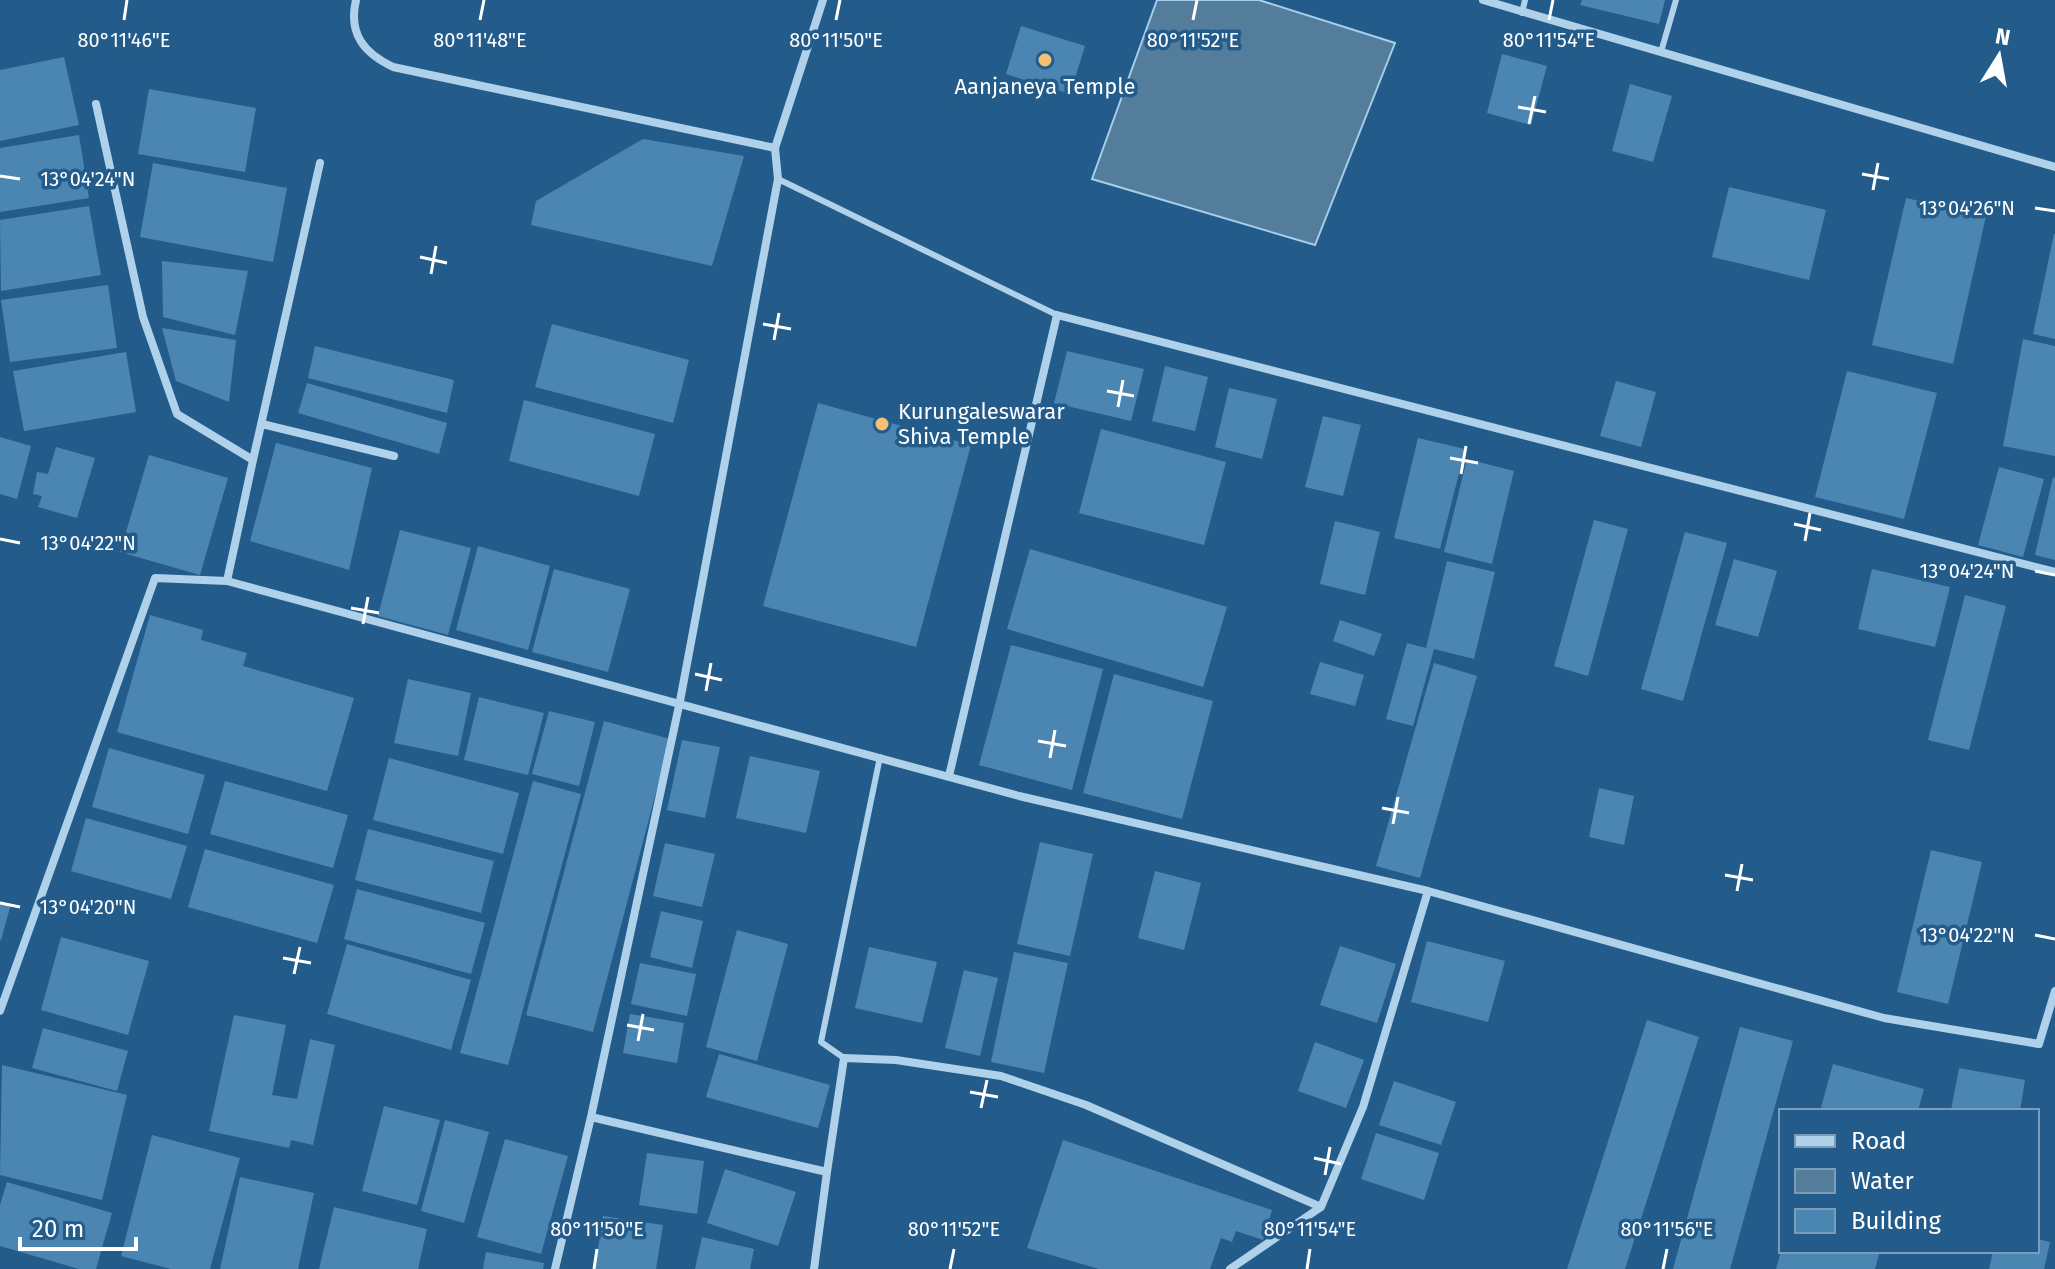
<svg xmlns="http://www.w3.org/2000/svg" width="2055" height="1269" viewBox="0 0 2055 1269" font-family="'Fira Sans',sans-serif">
<style>
.water{fill:#547c9b;stroke:#a4ceeb;stroke-width:2}
.building{fill:#4b86b2}
.lines{fill:none;stroke-linecap:round;stroke-linejoin:round}
.service{stroke:#b0d1ea;stroke-width:6}
.minor{stroke:#b0d1ea;stroke-width:8}
.ticks{fill:none;stroke:#fff;stroke-width:3}
.poi-dot{fill:#f5c073;stroke:#235c8a;stroke-width:3}
.labels{text-anchor:middle;dominant-baseline:central;stroke-width:7;stroke-linejoin:round;paint-order:stroke}
.poi-label{font-size:22px;fill:#fff;stroke:#235c8a}
.ticks-label{font-size:20px;text-anchor:middle;fill:#fff;stroke:#235c8a;stroke-width:7;stroke-linejoin:round;paint-order:stroke}
</style>
<rect width="100%" height="100%" fill="#235c8a"/>
<path class="water" d="M1157,0H1259L1395,43L1315,245L1092,179Z"/>
<path class="building" d="M1582,0H1665L1659,24L1580,5Z
M1021,26L1085,46L1070,94L1006,74Z
M1502,54L1547,66L1531,125L1487,113Z
M64,57L79,125L0,141V70Z
M1630,84L1672,96L1653,162L1612,151Z
M149,89L256,108L245,172L138,154Z
M79,135L89,198L0,212V148Z
M643,139L744,156L712,266L531,225L536,201Z
M153,163L287,188L273,262L140,237Z
M1729,187L1826,210L1809,280L1712,257Z
M1906,198L1986,216L1953,364L1872,345Z
M89,206L101,275L1,291L0,220Z
M2054,234H2055V339L2033,334Z
M162,261L248,271L235,335L163,317Z
M108,285L117,348L10,362L1,300Z
M552,324L689,360L673,423L535,387Z
M162,328L236,340L229,402L176,381Z
M2023,339L2055,346V456L2003,446Z
M315,346L454,380L447,413L308,378Z
M1067,351L1144,369L1131,421L1054,403Z
M126,352L136,412L24,431L13,371Z
M1165,366L1208,377L1195,431L1152,421Z
M1847,371L1937,393L1904,519L1815,497Z
M1616,381L1656,392L1641,447L1600,436Z
M307,383L447,423L439,454L298,413Z
M1229,388L1277,399L1262,459L1215,447Z
M524,400L655,434L639,496L509,461Z
M818,403L971,445L916,647L763,606Z
M1323,416L1361,425L1343,496L1305,487Z
M1101,429L1226,462L1204,545L1079,513Z
M0,437L31,446L17,499L0,494Z
M1418,438L1465,449L1440,549L1394,538Z
M276,443L372,468L349,570L250,541Z
M56,447L95,458L77,518L38,507L42,496L33,494L37,472L48,474Z
M149,455L228,478L200,575L120,552Z
M1467,459L1514,471L1492,564L1444,552Z
M1999,467L2044,479L2023,557L1978,545Z
M2053,477L2055,478V560L2035,555Z
M1594,520L1628,529L1588,676L1554,666Z
M1335,521L1380,532L1365,595L1320,584Z
M400,530L471,548L448,635L378,616Z
M1685,532L1727,543L1683,701L1641,689Z
M478,546L550,566L528,650L456,630Z
M1030,549L1227,607L1203,687L1007,629Z
M1734,559L1777,571L1758,637L1715,625Z
M1447,561L1495,572L1474,659L1434,649L1413,726L1386,719L1407,643L1426,648Z
M554,569L630,589L608,672L532,652Z
M1872,569L1950,587L1935,647L1858,629Z
M1965,595L2006,606L1969,750L1928,740Z
M150,615L203,630L201,640L247,653L243,666L354,698L327,791L117,732Z
M1340,620L1382,634L1374,656L1333,641Z
M1011,645L1103,669L1072,790L979,765Z
M1320,662L1364,675L1355,706L1310,694Z
M1434,663L1477,676L1420,878L1376,866Z
M1114,674L1213,701L1182,819L1083,793Z
M408,679L471,693L458,756L394,743Z
M479,697L544,713L528,775L464,760Z
M549,711L595,722L579,786L532,774Z
M604,721L670,739L593,1032L526,1015Z
M682,740L720,747L705,818L667,810Z
M109,748L205,775L188,834L92,807Z
M750,756L820,771L806,833L736,818Z
M389,758L519,793L503,854L373,820Z
M225,781L348,815L333,868L210,834Z
M533,781L581,794L508,1065L460,1053Z
M1599,788L1634,796L1624,845L1589,837Z
M86,818L187,846L171,899L71,871Z
M368,829L494,861L481,913L355,880Z
M1040,842L1093,854L1070,956L1017,944Z
M665,843L715,854L702,907L653,896Z
M205,849L334,885L317,943L188,907Z
M1931,850L1982,862L1948,1004L1897,992Z
M1155,871L1201,883L1184,950L1138,938Z
M357,889L485,923L471,974L344,939Z
M0,901L11,904L1,940H0Z
M661,911L703,921L692,968L650,957Z
M737,930L788,944L757,1061L706,1047Z
M61,937L149,961L128,1035L41,1010Z
M1427,941L1505,961L1488,1022L1411,1002Z
M347,944L471,980L451,1050L327,1014Z
M1340,946L1396,964L1377,1023L1320,1005Z
M869,947L937,962L922,1023L855,1008Z
M1014,952L1068,963L1044,1073L991,1062Z
M640,963L696,974L687,1016L631,1004Z
M964,970L998,978L980,1056L945,1048Z
M630,1014L684,1023L677,1063L623,1053Z
M234,1015L286,1025L272,1095L297,1099L310,1039L335,1045L313,1145L291,1140L289,1148L209,1131Z
M1647,1020L1699,1037L1625,1269H1567Z
M1740,1027L1793,1041L1730,1269H1673Z
M43,1028L128,1051L117,1091L32,1068Z
M1315,1042L1364,1060L1346,1108L1298,1091Z
M719,1054L830,1085L818,1128L706,1097Z
M1833,1064L1924,1089L1918,1111H1820Z
M2,1065L127,1095L102,1200L0,1175Z
M1959,1068L2025,1080L2020,1111L1951,1110Z
M1394,1081L1456,1102L1441,1145L1379,1125Z
M384,1106L440,1120L417,1205L362,1191Z
M445,1120L489,1132L464,1223L421,1211Z
M1376,1133L1439,1153L1424,1200L1361,1179Z
M152,1135L240,1158L210,1269H171L121,1256Z
M505,1139L568,1156L541,1254L477,1237Z
M1063,1140L1272,1210L1263,1240L1236,1231L1232,1242L1221,1238L1210,1269H1099L1027,1248Z
M647,1153L704,1161L697,1214L639,1205Z
M725,1169L796,1192L778,1246L707,1223Z
M240,1177L314,1193L298,1269H220Z
M7,1182L112,1213L96,1269H79L0,1246V1205Z
M334,1207L427,1229L418,1269H319Z
M603,1216L663,1225L656,1269H595Z
M702,1237L754,1249L750,1269H695Z
M2037,1239L2050,1242L2044,1269H1989L1993,1251H2037Z
M1781,1251H1880L1875,1269H1776Z
M486,1252L544,1263L543,1269H483Z"/>
<g class="lines">
<path class="service" d="M1522,13L1525,0
M1661,52L1676,0
M778,179L1057,315
M844,1058L821,1042L880,757"/>
<path class="minor" d="M356,0C348,34 364,53 393,67L775,148
M823,0L775,148L778,179L680,701L591,1117L827,1172L844,1058L896,1060L1001,1076L1086,1105L1321,1207
M1483,0L2055,167
M96,104L143,317L177,414L253,460L227,581
M262,424L394,456
M253,460L320,163
M949,776L1057,315L2055,572
M1428,891L1884,1018L2039,1044L2055,991
M0,1011L155,578L227,581L1019,796L1428,891L1363,1107L1321,1207L1230,1269
M555,1269L591,1117
M814,1269L827,1172"/>
</g>
<path class="ticks" d="M124,20L127,0M480,20L484,0M836,20L840,0M1193,20L1197,0M1549,20L1553,0M1518,107L1546,112M1529,124L1535,96M1862,174L1889,179M0,176L20,179M1873,190L1878,163M2035,208L2055,211M420,257L447,263M431,274L436,246M763,324L791,329M774,340L779,313M1107,391L1134,396M1118,407L1123,380M1450,458L1478,463M1461,474L1466,446M1794,524L1821,530M0,539L20,543M1805,541L1810,513M2035,571L2055,575M351,608L379,613M363,624L368,597M695,674L722,680M706,691L711,663M1038,741L1066,746M1050,758L1055,730M1382,808L1409,813M1393,824L1398,797M1725,875L1753,880M1737,891L1742,864M0,903L20,907M2035,935L2055,939M283,958L311,963M294,974L300,947M627,1025L654,1030M638,1041L643,1014M970,1092L998,1097M981,1108L987,1080M1314,1158L1341,1164M1325,1175L1330,1147M594,1269L597,1249M950,1269L954,1249M1307,1269L1310,1249M1663,1269L1667,1249"/>
<g class="poi-dot">
<circle cx="1045" cy="60" r="8"/>
<circle cx="882" cy="424" r="8"/>
</g>
<g class="labels">
<g class="poi-label">
<text x="1045" y="86">Aanjaneya Temple</text>
<text x="898" y="411" text-anchor="start">Kurungaleswarar<tspan x="898" dy="25">Shiva Temple</tspan></text>
</g>
</g>
<g class="ticks-label">
<text x="124" y="47">80°11'46"E</text>
<text x="480" y="47">80°11'48"E</text>
<text x="836" y="47">80°11'50"E</text>
<text x="1193" y="47">80°11'52"E</text>
<text x="1549" y="47">80°11'54"E</text>
<text x="88" y="186">13°04'24"N</text>
<text x="1967" y="215">13°04'26"N</text>
<text x="88" y="550">13°04'22"N</text>
<text x="1967" y="578">13°04'24"N</text>
<text x="88" y="914">13°04'20"N</text>
<text x="1967" y="942">13°04'22"N</text>
<text x="597" y="1236">80°11'50"E</text>
<text x="954" y="1236">80°11'52"E</text>
<text x="1310" y="1236">80°11'54"E</text>
<text x="1667" y="1236">80°11'56"E</text>
</g>
<rect x="1779" y="1109" width="260" height="144" fill="#235c8a" stroke="#7b9db9" stroke-width="2"/>
<rect x="1795" y="1135" width="40" height="12" fill="#b0d1ea" stroke="#7b9db9" stroke-width="2"/>
<text x="1851" y="1149" font-size="24" fill="#ffffff">Road</text>
<rect x="1795" y="1169" width="40" height="24" fill="#547c9b" stroke="#7b9db9" stroke-width="2"/>
<text x="1851" y="1189" font-size="24" fill="#ffffff">Water</text>
<rect x="1795" y="1209" width="40" height="24" fill="#4b86b2" stroke="#7b9db9" stroke-width="2"/>
<text x="1851" y="1229" font-size="24" fill="#ffffff">Building</text>
<g transform="translate(1999 56) rotate(11)" stroke="#235c8a" stroke-width="6" paint-order="stroke">
<path d="M0-6L14 30L0 20L-14 30Z" fill="#ffffff"/>
<text y="-12" font-size="22" font-weight="bold" text-anchor="middle" fill="#ffffff">N</text>
</g>
<path d="M20 1237v12h116v-12" fill="none" stroke="#ffffff" stroke-width="4"/>
<text x="32" y="1237" font-size="24" fill="#ffffff" stroke="#235c8a" stroke-width="6" paint-order="stroke">20 m</text>
</svg>
